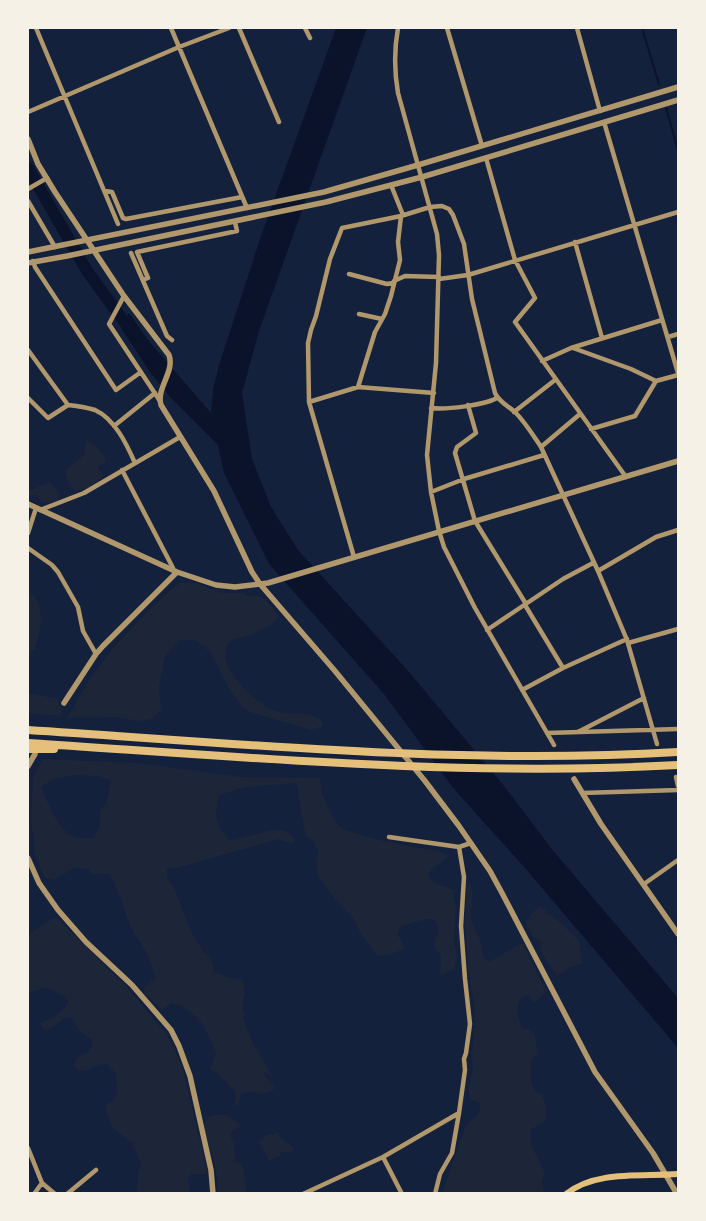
<svg xmlns="http://www.w3.org/2000/svg" width="706" height="1221" viewBox="0 0 706 1221" font-family="Quicksand,sans-serif">
<style>
.green{fill:#1d2539;fill-rule:evenodd}
.water{fill:#0b132b}
.lines{fill:none;stroke-linecap:round;stroke-linejoin:round}
.stream{stroke:#0b132b;stroke-width:2}
.river{stroke:#0b132b;stroke-width:12}
.minor{stroke:#b1986c;stroke-width:4.5}
.tertiary{stroke:#b1986c;stroke-width:5.5}
.secondary{stroke:#e5c07b;stroke-width:6}
.motorway{stroke:#e5c07b;stroke-width:8}
</style>
<rect width="100%" height="100%" fill="#14213d"/>
<path class="green" d="M86,441C95,442 100,452 106,458L105,462L98,467L99,471L103,476C96,485 86,489 75,491L66,478L65,471L84,455Z
M50,482L59,493L58,499L54,502L42,503L37,495L28,496V491Z
M180,583H196L222,593H245L247,596C264,592 269,604 279,616C272,626 259,631 247,636C241,638 234,637 229,643C212,663 253,700 270,709C286,717 308,709 322,721V726L311,730L250,712L242,706L229,689L211,653L196,640H180L165,655L159,686L161,709L152,719L139,721L115,717L68,718C87,679 108,653 137,622C151,608 164,594 180,583Z
M29,595L34,596C46,613 39,632 35,650L28,653V596Z
M28,693L58,699L60,706L63,709L60,716L28,713Z
M43,759L137,763L241,777L320,778C321,783 321,789 322,794C323,797 335,823 338,825C343,830 352,832 359,834C386,843 414,847 442,852L448,856C442,864 435,863 428,874C433,886 446,886 456,891L454,897L456,907L454,943L457,954L454,969L447,972L444,976L440,974L441,955L435,949L434,939L439,934C441,907 414,924 401,926L398,934L404,949L391,954L377,956L360,932L354,919L336,900L318,877L316,861L319,852L312,840L306,837C303,819 300,801 296,783L245,787L219,795C214,815 215,826 230,841L269,831L283,830L294,837L293,844L278,839L177,868H167V878L174,888L192,933L203,951L211,958L215,973L230,978L242,980C250,995 237,1003 245,1014L243,1017C248,1037 262,1060 273,1077L266,1072L263,1074L274,1087L273,1090L262,1094L249,1092L241,1094L238,1107L235,1103L236,1093L220,1075L210,1069L216,1054C211,1037 200,1015 183,1007C180,1005 175,1005 171,1003L162,1010L144,993V988L156,978L147,953L130,927L122,901L109,873L93,875L89,869L73,868L55,880L45,878L35,854L31,819L33,777ZM76,775L98,776L111,781L106,803L100,811V825L93,839C87,837 79,839 73,836C57,829 48,802 41,787L53,779Z
M467,878C476,891 471,901 471,916C471,925 476,930 479,937C483,947 479,953 488,962L497,958L519,944H523L544,987L545,994L533,1004L529,995L522,997C515,1008 517,1018 523,1029H528L535,1034L537,1053L531,1062V1081L534,1091L542,1095C546,1104 546,1111 545,1121L530,1130C529,1149 540,1158 545,1174L542,1181L544,1193H442L466,1125L478,1115L481,1104L469,1099V1086L473,1069L472,1058L475,1011L468,967L465,924Z
M540,906L564,926L579,941L582,963L569,968L557,976L541,952L540,940L533,937L526,923L531,914Z
M57,918L126,986L167,1035L182,1066L207,1170L206,1174H191L188,1180L190,1193H137V1178L141,1164L133,1144L113,1128L105,1109L107,1104L113,1100L117,1094L116,1073L106,1063L94,1066L89,1070L81,1071L74,1067L77,1058L89,1052L92,1046L91,1038C81,1035 76,1028 73,1018L67,1017L46,1031L40,1024L62,1011L69,1001L60,993L46,988L28,992V935L52,919Z
M214,1115H226L240,1124V1127L231,1132L230,1135L234,1144L235,1161L241,1164L243,1167L247,1193H218C218,1182 216,1168 213,1157C210,1145 201,1129 207,1118Z
M279,1132L280,1135L278,1136L293,1147V1151L288,1153L280,1151V1156L269,1161L259,1141L269,1134L272,1135Z"/>
<path class="water" d="M336,28H367L259,331L242,393L252,459L271,507L298,550L410,673L505,787L551,848L678,998V1048L525,868L454,789L384,694L269,564L224,473L218,445L171,398L150,372L121,328L129,313L148,340L211,413L213,389L220,362L262,233Z"/>
<g class="lines">
<path class="stream" d="M642,28L659,84
M666,108L678,150"/>
<path class="river" d="M28,168L87,271L134,335"/>
<path class="minor" d="M36,28L118,224
M171,28L247,208
M239,28L279,122
M305,28L310,38
M398,28C394,50 394,70 398,93L437,234L439,255L436,363L427,455L431,492L439,531L444,547L475,608L554,745
M447,28L482,146
M577,28L600,111
M28,112L179,47L229,28
M604,122L678,373
M486,158L515,260L535,298L515,322L626,477
M391,185L403,215
M28,189L47,178
M105,191L112,192L123,218L126,219L242,197
M28,201L55,247
M575,242L602,338
M131,253L167,336L172,340
M33,261L35,267L116,390L141,372
M349,274L387,284L393,283
M439,279L468,275L678,212
M143,280L148,278L137,252L237,231L235,222
M394,281L405,276L439,277
M124,296L109,324L160,401
M359,314L382,319
M668,337L678,334
M573,348L631,369L656,381L678,375
M28,350L68,405
M542,361L571,348L662,320
M358,387L375,332L385,314L391,296L400,260L398,242L401,216
M28,398L48,418L68,405C77,406 86,407 95,410C115,419 127,445 135,463
M309,402L358,387L434,393
M468,405L476,433L457,447L455,453L475,521L526,604
M431,408C446,410 485,405 497,398
M514,412L555,380
M114,426L155,393
M591,429L635,416L656,381
M541,447L580,414
M122,470L173,568
M431,492L464,479L544,455
M40,510L84,493L180,437
M28,533L36,508
M28,548L52,565L58,572L78,607L83,631L96,654
M354,557L309,402L308,343L311,330L316,316L330,259L342,228L401,216L430,207L442,206L449,209L453,215L464,244L472,299L495,393C499,402 508,406 515,412C525,422 533,435 541,447L598,571L627,640L657,744
M598,571L656,537L678,530
M525,605L563,668
M487,630L563,579L593,563
M628,643L678,629
M522,690L563,668L627,639
M578,732L644,698
M547,733L678,729
M676,777L678,786
M582,793L678,790
M389,837L459,847
M644,884L678,860
M28,1148L42,1183L55,1194
M383,1157L402,1194
M34,1194L42,1183
M67,1194L96,1170
M303,1194L383,1157L459,1113
M435,1194L440,1174L452,1153L459,1113L465,1070L464,1059L466,1053L470,1024L465,979L461,926L464,877L459,847L471,843"/>
<path class="tertiary" d="M28,139L38,164L55,192L124,296L169,355C175,372 156,388 161,405L214,491L252,572L260,584L335,671L425,781L459,826L490,871L502,893L595,1072L653,1153L677,1194
M28,252L324,192L418,165L678,87
M28,263L67,256L326,202L422,177L678,100
M28,504L177,572L216,585L235,587L268,583L678,461
M64,703L96,654L103,646L177,572
M28,766L35,754
M574,779L601,824L678,934
M28,858L39,883L58,910L86,942L132,985L171,1030L179,1046L190,1076L211,1170L213,1194"/>
<path class="secondary" d="M566,1194C596,1170 642,1177 678,1174"/>
<path class="motorway" d="M28,730C244,744 461,765 678,752
M28,743C244,757 462,777 678,765
M28,749H54"/>
</g>
<rect width="706" height="1221" fill="none" stroke="#f6f1e7" stroke-width="58"/>
</svg>
